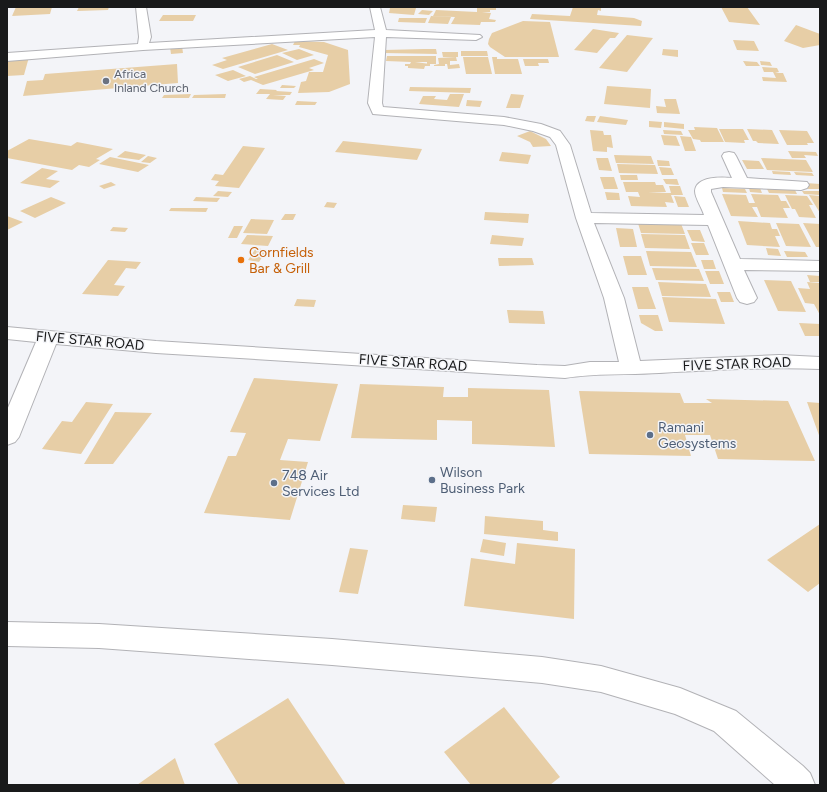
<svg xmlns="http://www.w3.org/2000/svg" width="827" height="792" viewBox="0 0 827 792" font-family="Figtree,sans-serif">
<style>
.building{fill:#e7cea6}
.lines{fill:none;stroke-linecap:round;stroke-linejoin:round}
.minor-casing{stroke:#b2b2b6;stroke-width:2}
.minor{fill:#fff;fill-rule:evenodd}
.worship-dot{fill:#6b7280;stroke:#f3f4f8;stroke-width:1.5}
.food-dot{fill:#e8710a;stroke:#f3f4f8;stroke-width:1.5}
.service-dot{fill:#5c6f8a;stroke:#f3f4f8;stroke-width:1.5}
.labels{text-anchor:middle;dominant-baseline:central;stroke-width:3;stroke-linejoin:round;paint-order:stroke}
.far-worship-label{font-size:12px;fill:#5b616d;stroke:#f3f4f8;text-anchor:start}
.food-label{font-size:14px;fill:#c56008;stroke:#f3f4f8;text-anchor:start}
.street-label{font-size:14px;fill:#191a1b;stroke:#f3f4f8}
.service-label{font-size:14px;fill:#4e5e75;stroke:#f3f4f8;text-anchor:start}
</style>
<rect width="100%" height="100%" fill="#f3f4f8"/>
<path class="building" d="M16,7H52L50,14L12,16Z
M79,7H109L108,10L77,11Z
M477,7H496V10H490V12H482L491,13L489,19L496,20L495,22H481L480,25L451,24L455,17L433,16L436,10L477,12Z
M573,7H601V11L598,10L597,15L634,18L642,21L641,26L530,19L532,14L570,16Z
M721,7H747L760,25L729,22Z
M390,8H416L414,15L389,13Z
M422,10L433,11L429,15L418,14Z
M163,15H196L193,21H159Z
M431,16L451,17L448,24L428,23Z
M399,18H427L425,23L398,22Z
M523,21L550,22L559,57H505L490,47L488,44L489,39L492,33Z
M796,25L820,34V45L803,48L784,41Z
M593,29L619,33L615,38H610L597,53L574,50Z
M627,35L653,38L627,72L599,68Z
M733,40L754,41L759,51L737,50Z
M295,41L324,42L348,50L350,84L329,92L298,93L301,82L306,81L309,72H323L328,55L299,47L300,45H293Z
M272,44L288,50L223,69L212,65L227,60L222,58Z
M182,46L183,53L171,54L170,47Z
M299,49L314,55L297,60L282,53Z
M424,49H436L437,54L384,53V50Z
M663,49L678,50V57L662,55Z
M461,51H487L488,56H461Z
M442,52H458V57H443Z
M277,55L294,62L255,74L238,67Z
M387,56H436V64H427V62H415L430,64V66H425L424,69L408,68V66H405V64H410L411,62L386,61Z
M29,57L24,75L7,76V58Z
M456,57L457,61H450V65L459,64L460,68L448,69L447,64H445V66H434V65L439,64L438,58Z
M463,57H488L492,74H466Z
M492,57H497V59H518L522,74H495Z
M314,59L324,63L309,68L314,70L263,85L251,80L244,82L239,79L250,76L256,79H258L254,77Z
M523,59H548L549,63H538L539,66H525Z
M743,61L757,62L760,66H746Z
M760,61L770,62L772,66L761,65Z
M177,64L178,83L23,96L27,81L43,80L45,74Z
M762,67L777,68L779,72L775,73H783L787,82L763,81L762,77L776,78L773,72H764Z
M233,70L246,76L228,81L215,75Z
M282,85L296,86L294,88H280Z
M607,86L651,89L650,108L604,104Z
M410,87L471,88L470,93L409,91Z
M260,89L277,90L276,91L292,92L290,95H273L286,96L283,100L266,99L270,94H256Z
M191,94L189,98H162L164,95Z
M226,94L225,98H192L194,95Z
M450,94H464L459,107L419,104L423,96H436L434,99L447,100Z
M511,94L524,95L520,108H506Z
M664,99H676L680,114L657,113L656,106L666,107Z
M467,100L482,101L480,107L466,106Z
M297,101L317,102L315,105H295Z
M587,116H596L594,122L585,121Z
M600,116L628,120L626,125L597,122Z
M649,121L662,122L661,128L649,127Z
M664,122L684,124V129L664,127Z
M694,127L717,128L724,142H701L700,140L693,139L688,130H695Z
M719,129H743L749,140H744L745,143L725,142Z
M747,129L772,130L779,144L758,143L756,141H753Z
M590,130L603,131L604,135H611L613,148L607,147V152L593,151Z
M663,130L681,131L683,135L664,134Z
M779,130L807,131L814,143H807L808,145H787Z
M530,131L546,139L551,146L533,147L530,142L517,136Z
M661,135L676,136L680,146L664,145Z
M680,136L691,137L696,151H685Z
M29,139L71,146L77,142L113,149L96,159L100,160L89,167L79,165L72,170L7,158V151Z
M343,141L422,149L417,160L335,152Z
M243,146L265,148L239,188L215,186L219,181L211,180L215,174L223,175Z
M125,151L146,155L139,160L117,157Z
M788,151L816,152L818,156L804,155L806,158H792Z
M502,152L531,155L528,164L499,161Z
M614,155L651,156L654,164L616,163Z
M148,156L157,158L150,163L141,162Z
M110,157L149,165L138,172L99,164Z
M596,158H608L612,171L599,170Z
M761,158L806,160L813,172L767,170Z
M657,160L669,161L670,166H658Z
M742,160L759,161L764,169H747Z
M617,164L655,165L658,174L619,173Z
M659,167L671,168L674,175H662Z
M42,168L58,171L46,179L60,181L50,188L20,183Z
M772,171L790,172L791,175L773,174Z
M794,172L812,173L814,176L796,175Z
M620,175H637L638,180H621Z
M600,177H614L618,189H604Z
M663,179H677L679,185L666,184Z
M111,182L116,185L104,189L99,186Z
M623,182H655L656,185H663L666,192L648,193H671L669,186H680L683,195H671L674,203L665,202L667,207L631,206L628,196L640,197L638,192H626Z
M806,183L820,184V189H808Z
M722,188L745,189L747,193L723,192Z
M749,188H760L762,193L750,192Z
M767,189L795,190L797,194L769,193Z
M218,191L232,192L228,197L213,196Z
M802,191H820V195L804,194Z
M605,192L619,193L620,200H607Z
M722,194L746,195L749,203H755L751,194L778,195L781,201H786L790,208H783L788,218L761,217L757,207H752L758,217L731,216Z
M785,195L807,196L813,205H809L816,218L799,217L795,209H792Z
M809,195L820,196V213Z
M674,196L685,197L689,207H678Z
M51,197L66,203L35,218L20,211Z
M196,197L220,198L217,202L193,201Z
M327,202L337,203L334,208L324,207Z
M171,208H208L206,212L169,211Z
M485,212L529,214L528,223L484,220Z
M285,214H296L293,220H281Z
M7,216L23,222L7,230Z
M251,219L274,220L267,234L243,233Z
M637,220L680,221L685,234L641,233Z
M738,221L770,223L772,229H777L780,236H775L780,247L747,245Z
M776,223L799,224L811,247L786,246Z
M803,223L820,224V247H816Z
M234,226H243L237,238H228Z
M113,227L128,228L125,232L110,231Z
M616,228L633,229L637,247H620Z
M687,230H700L705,242L692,241Z
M641,234L685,235L690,249L645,248Z
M247,235L273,236L268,246L241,244Z
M492,235L524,238L522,246L490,244Z
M691,243H704L709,255H696Z
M256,248L267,250L259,262L248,260Z
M766,248L778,249L781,256L768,255Z
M646,251L691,252L697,267L650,266Z
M784,251L805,252L808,257H787Z
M623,256H641L647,275H628Z
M498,258H532L534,265L499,266Z
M108,260L141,262L136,269L126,268L114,285L125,286L118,296L82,294Z
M701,260H713L716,269H704Z
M652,268L699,269L704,281L656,280Z
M705,271H719L724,284H710Z
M807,275L820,276V282H810Z
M764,280L791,281L806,312L778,311Z
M658,282L706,284L711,297L662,296Z
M807,282L820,283V315L814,304L805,303L798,288L810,289Z
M632,287H648L656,309H638Z
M717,292H730L734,302H721Z
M662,297L716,299L725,324L669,322Z
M297,299L316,300L314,307L294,306Z
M507,310L543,311L545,324L509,323Z
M639,315H658L663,331H655L641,323Z
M799,323L820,324V336H805Z
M254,378L338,384L320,441L288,439L280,460L308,462L290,520L204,513L228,456H236L246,433L230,432Z
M360,384L444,387L443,397H468V388L549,390L555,447L472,444V421L437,420V440L351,438Z
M579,391L680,393L684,403H712L706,399L788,401L815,461L718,459L710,435H685L691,456L589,454Z
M86,402L113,404L81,454L42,449L62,421L72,422Z
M807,402L820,403V438Z
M115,412L152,413L113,464H84Z
M403,505L437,507L435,522L401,519Z
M485,516L543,521V530L558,532V541L484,534Z
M820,524V583L808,592L767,560Z
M483,539L506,543L504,556L480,552Z
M517,543L575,549L574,619L464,606L471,558L515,564Z
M350,548L368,550L358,594L339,592Z
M288,698L346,785H239L214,744Z
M504,707L560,777L550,785H471L444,752Z
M175,758L185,785H137Z"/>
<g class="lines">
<defs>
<path id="minor" d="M136,7H146L151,37L149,43L375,30L370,7H380L386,30L480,35L482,37L476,40L386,37L382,103L383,107L504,117L541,124L560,131L570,145L591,213L704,215C702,208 695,198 695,191C696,176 722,177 732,178L722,156L724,153L729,152L734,153L736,156L747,178L807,182L809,185L807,188L801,190L723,187L711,189V192L740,259L820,261V271L744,270L757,298L754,302L747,304L740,302L737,298L708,225L594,223L624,298L640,361L779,355L820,357V369C766,367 713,370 659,373C627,375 596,373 565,378L156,353L56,344L19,437L15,442L7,445V410L36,342L7,339V327L156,341L537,365L565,366L590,362H619L604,298L576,218L556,145L550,137L533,131L504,125L373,114L368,103L375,37L143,50L7,61V53L138,44L139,37Z
M7,622L99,624L332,639L542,657L601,666L680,688L736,711L803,766L810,773L815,785H775L714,731L675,714L601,692L542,683L332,665L99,648L7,646Z"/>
</defs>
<use href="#minor" class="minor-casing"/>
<use href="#minor" class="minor"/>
</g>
<circle class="worship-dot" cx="106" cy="81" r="4"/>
<circle class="food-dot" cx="241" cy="260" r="4"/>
<g class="service-dot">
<circle cx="650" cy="435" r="4"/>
<circle cx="432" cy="480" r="4"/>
<circle cx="274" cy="483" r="4"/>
</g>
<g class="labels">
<g class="far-worship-label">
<text x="114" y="74">Africa<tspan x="114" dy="14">Inland Church</tspan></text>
</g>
<g class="food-label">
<text x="249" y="252">Cornfields<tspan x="249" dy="16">Bar &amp; Grill</tspan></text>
</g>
<g class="street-label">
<text transform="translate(90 341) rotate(5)">FIVE STAR ROAD</text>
<text transform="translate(413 363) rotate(4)">FIVE STAR ROAD</text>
<text transform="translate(737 364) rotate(-2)">FIVE STAR ROAD</text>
</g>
<g class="service-label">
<text x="658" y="427">Ramani<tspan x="658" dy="16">Geosystems</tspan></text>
<text x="440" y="472">Wilson<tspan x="440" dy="16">Business Park</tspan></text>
<text x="282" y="475">748 Air<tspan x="282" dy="16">Services Ltd</tspan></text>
</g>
</g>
<rect width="827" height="792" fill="none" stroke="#191a1b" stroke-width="16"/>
</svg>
